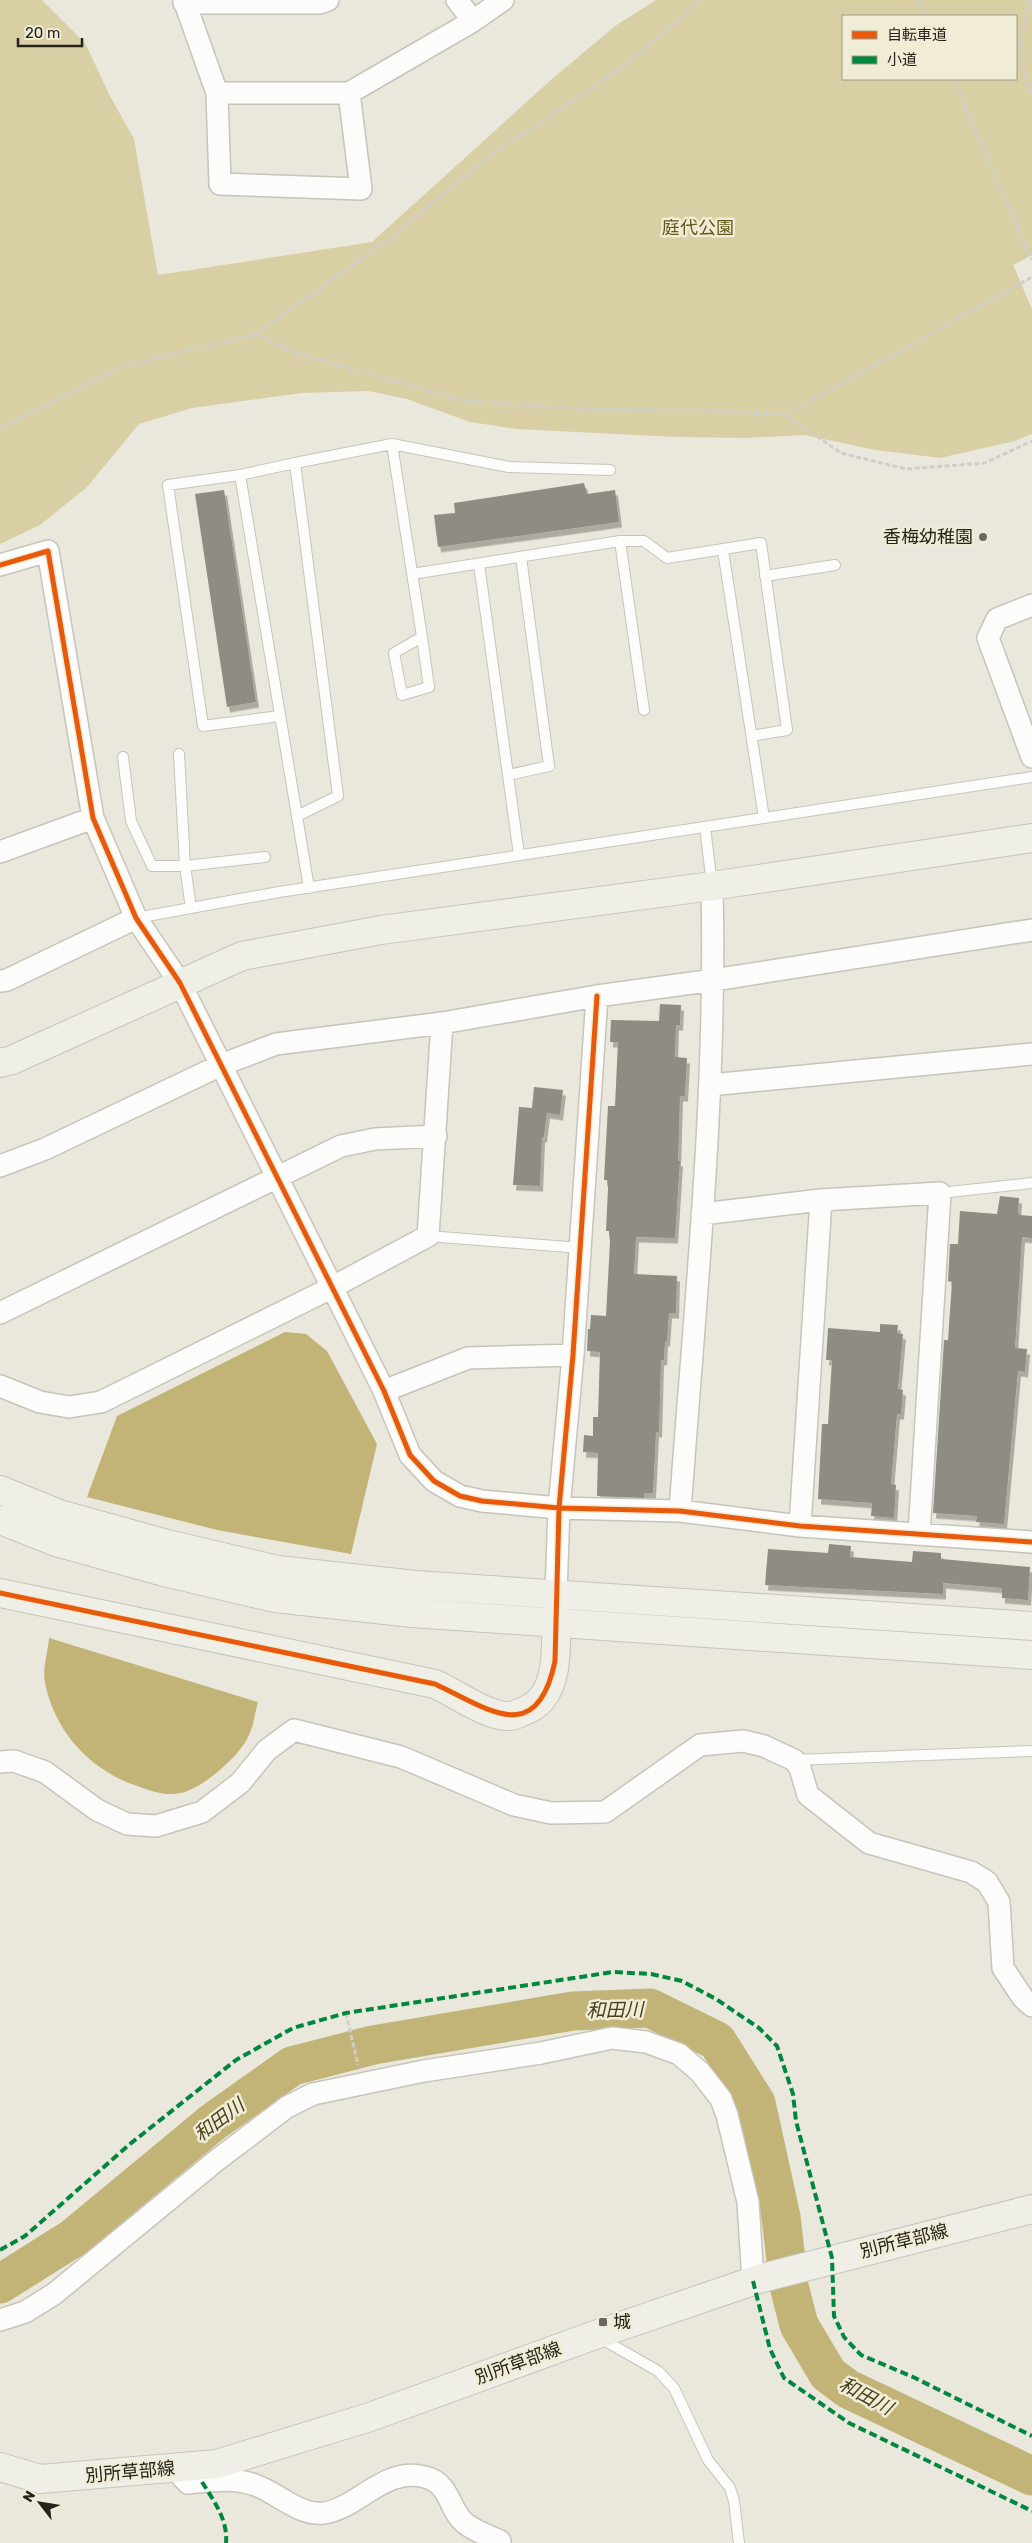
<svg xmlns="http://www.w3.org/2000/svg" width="1032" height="2543" viewBox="0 0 1032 2543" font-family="Rubik,'Noto Sans JP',sans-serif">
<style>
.green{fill:#d8cfa5;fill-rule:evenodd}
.water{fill:#c2b477}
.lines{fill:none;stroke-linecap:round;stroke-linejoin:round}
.river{stroke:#c2b477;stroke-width:39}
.building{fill:#8e8c83;filter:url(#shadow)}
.lane-casing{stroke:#c6c4bb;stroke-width:12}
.street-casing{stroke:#c6c4bb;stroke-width:24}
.secondary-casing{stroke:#c6c4bb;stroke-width:30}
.path{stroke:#d0cecb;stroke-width:3;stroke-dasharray:5 2.5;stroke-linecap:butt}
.lane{stroke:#fcfcfa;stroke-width:10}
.street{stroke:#fcfcfa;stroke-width:21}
.secondary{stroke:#efeee7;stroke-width:28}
.quiet{stroke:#00873e;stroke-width:4;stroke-dasharray:8 4;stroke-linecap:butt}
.cycleway-casing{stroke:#f0ecd6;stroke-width:8}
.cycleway{stroke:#e8590c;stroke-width:5}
.poi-dot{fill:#69675e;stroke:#f0ecd6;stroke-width:2}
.labels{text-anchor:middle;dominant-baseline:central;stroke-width:5;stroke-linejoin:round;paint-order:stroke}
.park-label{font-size:18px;fill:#65581a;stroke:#f0ecd6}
.poi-label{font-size:18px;fill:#24221a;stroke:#f0ecd6;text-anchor:end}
.street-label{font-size:18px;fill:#24221a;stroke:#f0ecd6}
.water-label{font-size:19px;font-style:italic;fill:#48401c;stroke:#f0ecd6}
</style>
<defs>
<filter id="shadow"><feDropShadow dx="3" dy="5.5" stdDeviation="0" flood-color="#0004"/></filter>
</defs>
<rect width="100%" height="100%" fill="#eae8dc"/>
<path class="green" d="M0,0H42L85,43L110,96L134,139L158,275L372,242L552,79L615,26L656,0H1032V255L1013,265L1032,309V434L1015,441L940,458L876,450L804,435L745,438L677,437L516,429L470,422L407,399L368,391L302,393L192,408L139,424L87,487L40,525L0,544ZM1016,16V79H843V16Z"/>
<path class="water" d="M285,1332L306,1334L327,1351L377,1444L351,1554L217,1530L87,1497L117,1416Z
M49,1638L258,1702C255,1712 254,1725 249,1735C241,1755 202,1789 181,1793C166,1796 154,1792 140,1787C92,1772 55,1733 45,1683C42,1670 48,1652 49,1638Z"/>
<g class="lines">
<path class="river" d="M0,2284L73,2238L213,2122L292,2066L373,2045L573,2011L650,2008L717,2041L756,2103L781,2217L789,2286L799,2325L828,2374L848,2389L1032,2476"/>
</g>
<path class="building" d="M584,483L587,494L615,490L619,522L438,547L434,515L455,513L454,503Z
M224,490L256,702L227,707L195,494Z
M660,1004L681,1005L680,1025H676L675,1057L687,1058L685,1096H680L678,1161H680L675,1238L636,1237L634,1274L677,1276L676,1313H669L667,1341H665L664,1360H661L659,1432H656L653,1493H644V1498L597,1496L598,1453L583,1452L584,1435L593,1436V1417H598L600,1352L587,1351L588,1329H590L591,1315L606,1316L610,1242L609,1231H606L608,1188L607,1180H604L608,1106H615L618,1042H610L611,1020L659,1021Z
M534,1087L563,1090L560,1115L547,1113L544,1137H542L540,1186L513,1185L519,1107L532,1108Z
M1000,1196L1019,1198L1018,1213L1020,1215L1032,1216V1238L1022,1237L1015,1348L1027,1349L1025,1372L1018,1371L1004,1524L976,1522L977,1516L933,1513L944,1340H948L952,1282L948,1281L950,1244H958L960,1211L997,1214Z
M880,1324L898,1325L897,1333L903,1334L898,1389L903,1390L901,1414H897L891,1484L896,1485L894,1518L871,1516L872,1503L818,1499L822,1424H828L832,1360H826L828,1328L880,1332Z
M829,1544L851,1546L850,1557L912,1562L913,1551L941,1553V1559L1030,1567L1028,1600L1002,1598V1588L943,1583V1594L765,1585L768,1549L828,1553Z"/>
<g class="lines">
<defs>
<path id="lane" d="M392,444L509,467L610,470
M295,463L392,444L422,637
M240,475L309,888
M620,541L644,710
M723,550L764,818
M479,564L519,855
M412,574L620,541H644L667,558L761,543L787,730L752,736
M765,576L835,565
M422,637L429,687L402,695L394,653Z
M280,716L203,726L168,485L240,475L295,463L338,796L297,816
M179,754L185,866L191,908
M123,757L131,821L152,866H185L265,857
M508,775L549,766L521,557
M705,827L712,885
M136,918L279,892L1032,777
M940,1193L1032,1183
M428,1236L580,1248
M795,1760L1032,1751
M600,2338L658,2371L674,2388L708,2460L730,2488L734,2501L739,2543"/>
<path id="street" d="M184,0L217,93L220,184L361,189L349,93
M457,0L473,21L503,0
M184,3H320L328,0
M217,93H349L473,21
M0,565L48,551L93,818L136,918L180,983L384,1391L410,1455L434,1481L460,1496L482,1501L559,1508L680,1511L800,1526L1032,1542
M1032,605L997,619L988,638L1032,757
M0,852L93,818
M0,981L7,980L136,918
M710,1085L1032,1054
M0,1166L45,1149L221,1065L276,1044L442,1023L597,996L714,980L1032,930
M702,1214L821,1200L940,1193L919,1534
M0,1313L341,1146L375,1139L436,1136
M0,1386L40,1402L69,1407L101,1402L331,1288L428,1236L442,1023
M384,1391L468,1358L573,1355
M680,1511C695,1303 717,1095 712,886
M800,1526L821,1200
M556,1594L559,1508L573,1355L597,996
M0,1762L14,1761L45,1772L97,1810L127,1824L156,1826L202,1812L240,1783L267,1750L294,1730L401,1757L514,1805L551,1813L605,1812L700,1745L743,1741L764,1746L794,1760L800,1768L808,1795L869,1843L971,1872L987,1882L999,1902L1003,1968L1023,1998L1032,2006
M0,2320L25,2312L54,2294L217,2160L287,2107L313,2094L424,2071L541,2053L612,2038L646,2042L679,2054L700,2072L721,2099L727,2115L748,2202L753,2281
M174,2468L188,2483C210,2481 233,2477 255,2485C278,2493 299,2516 324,2513C358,2508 385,2466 425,2477C451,2483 449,2512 466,2524C475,2531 489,2536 500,2541L499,2543"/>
<path id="secondary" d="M0,1063L12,1060L242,956L381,930L712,886L1032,838
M0,1490L59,1514L167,1544L278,1570L415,1585L1032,1626
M0,1520L56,1542L164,1572L275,1598L412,1613L1032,1655
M0,1593L435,1684C455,1693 488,1717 509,1716C514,1716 519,1713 524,1711C564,1696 555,1638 556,1604
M0,2467L40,2479L217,2464L370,2417L595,2335L762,2278L1032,2209"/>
</defs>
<use href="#lane" class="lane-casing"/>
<use href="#street" class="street-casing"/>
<use href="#secondary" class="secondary-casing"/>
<path class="path" d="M918,0L926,16
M1030,0C1020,29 1018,67 1032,95
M953,79L1032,260
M256,334L293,352L464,401L580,409L716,411L786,415L1032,277
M786,415L841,453L906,469L985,463L1032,441
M0,428L124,366L256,334L395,235L481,162L623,67L702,0
M346,2013L358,2065"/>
<use href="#lane" class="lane"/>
<use href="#street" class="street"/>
<use href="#secondary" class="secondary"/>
<path class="quiet" d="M0,2250L25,2236L130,2144L236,2060L293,2028L346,2013L613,1972L651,1974L682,1981L716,1999L759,2028L777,2046L793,2094L796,2121L832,2258L834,2316L844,2337L861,2355L913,2377L1032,2436
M753,2281L770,2349L784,2378L849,2423L1032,2511
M202,2482C214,2501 228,2520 226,2543"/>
<defs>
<path id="cycleway" d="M0,565L48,551L93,818L136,918L180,983L384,1391L410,1455L434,1481L460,1496L482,1501L559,1508L680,1511L800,1526L1032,1542
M0,1593L435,1684C487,1708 537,1749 555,1661L559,1508L573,1355L597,996"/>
</defs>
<use href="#cycleway" class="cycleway-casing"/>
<use href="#cycleway" class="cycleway"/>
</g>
<g class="poi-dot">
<circle cx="983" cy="537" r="5"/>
<rect x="598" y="2317" width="10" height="10" rx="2.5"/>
</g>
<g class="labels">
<g class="park-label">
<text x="698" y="228">庭代公園</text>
</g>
<g class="poi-label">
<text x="973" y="537">香梅幼稚園</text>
<text x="613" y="2322" text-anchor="start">城</text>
</g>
<g class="street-label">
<text transform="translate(904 2241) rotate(-14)">別所草部線</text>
<text transform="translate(518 2363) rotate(-20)">別所草部線</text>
<text transform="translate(130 2472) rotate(-5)">別所草部線</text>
</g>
<g class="water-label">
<text transform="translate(615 2010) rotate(-1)">和田川</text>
<text transform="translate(219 2120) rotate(-37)">和田川</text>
<text transform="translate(866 2396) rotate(28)">和田川</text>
</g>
</g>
<rect x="842" y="15" width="175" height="65" fill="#f0ecd6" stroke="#9e9b8b"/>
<rect x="852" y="31" width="25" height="8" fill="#e8590c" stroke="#9e9b8b"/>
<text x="887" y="40" font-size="15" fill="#24221a">自転車道</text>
<rect x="852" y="56" width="25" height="8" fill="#00873e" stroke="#9e9b8b"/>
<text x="887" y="65" font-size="15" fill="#24221a">小道</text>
<g transform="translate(40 2503) rotate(301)" stroke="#f0ecd6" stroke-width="4" paint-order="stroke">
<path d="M0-4L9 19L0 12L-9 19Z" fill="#24221a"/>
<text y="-8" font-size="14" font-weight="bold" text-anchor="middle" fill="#24221a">N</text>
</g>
<path d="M18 38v8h64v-8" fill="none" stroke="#24221a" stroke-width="2.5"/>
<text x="25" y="38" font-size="15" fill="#24221a" stroke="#f0ecd6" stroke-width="4" paint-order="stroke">20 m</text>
</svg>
